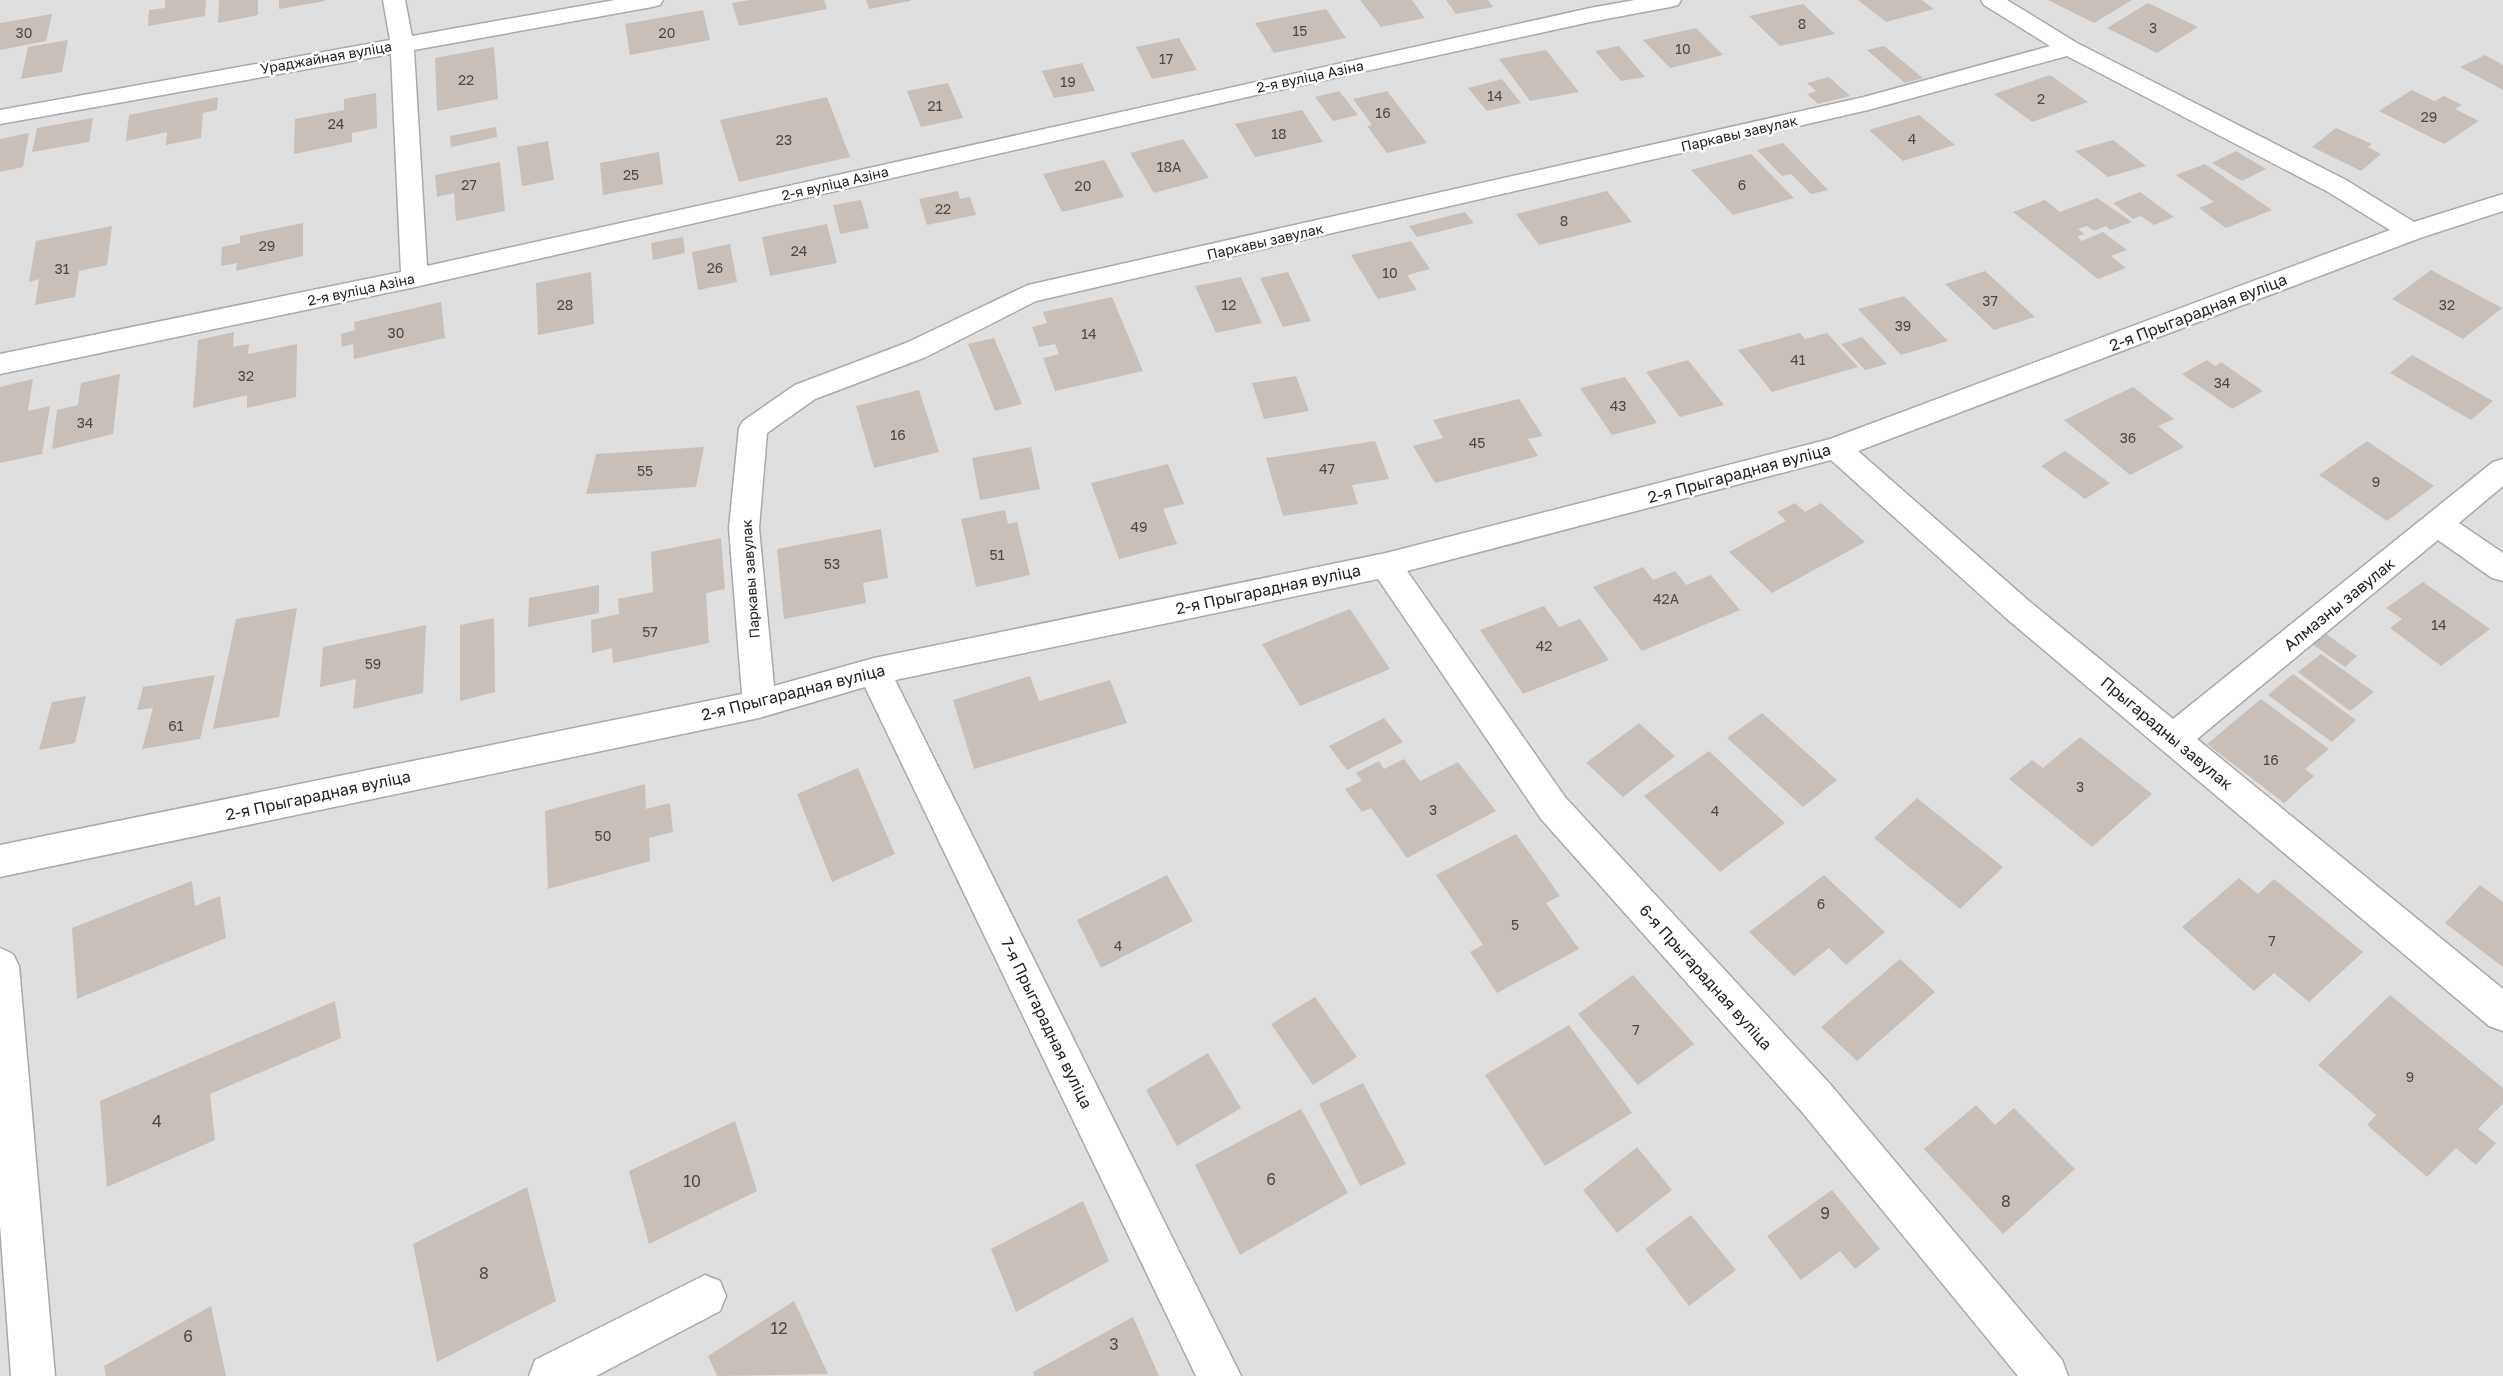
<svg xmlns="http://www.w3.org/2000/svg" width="2503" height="1376" viewBox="0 0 2503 1376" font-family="'Golos Text',sans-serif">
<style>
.residential{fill:#e0dfdf}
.building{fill:#c7bfb8}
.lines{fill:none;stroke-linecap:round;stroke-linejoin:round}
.minor-casing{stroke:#a9a9a9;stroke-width:3}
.minor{fill:#fff;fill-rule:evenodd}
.labels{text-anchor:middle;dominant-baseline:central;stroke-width:5;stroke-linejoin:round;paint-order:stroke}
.number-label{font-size:14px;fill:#4b4948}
.far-street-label{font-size:14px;fill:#222;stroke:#fff}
.street-label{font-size:16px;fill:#222;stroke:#fff}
.near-number-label{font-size:16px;fill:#4b4948}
</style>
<rect width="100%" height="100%" fill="#f2efe9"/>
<path class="residential" d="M0,0H2503V1376H0Z"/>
<path class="building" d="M165,0H206L205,16L148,26L149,10L165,8Z
M219,0H258V15L218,23Z
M279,0H325V1L279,9Z
M750,0H824L827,9L739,26L732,3Z
M866,0H910V1L869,9Z
M1360,0H1412L1425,18L1381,27Z
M1446,0H1488L1493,7L1456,14Z
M1858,0H1922L1934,9L1886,22Z
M2048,0H2132L2094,23Z
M2148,3L2198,27L2157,53L2107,28Z
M1803,4L1835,34L1780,46L1749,16Z
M1326,9L1346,38L1274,53L1255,23Z
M703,10L710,40L630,55L625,24Z
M52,14L46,41L0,50V23Z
M1696,28L1723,55L1670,68L1643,40Z
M1179,38L1197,70L1152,79L1136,47Z
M68,40L62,72L21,79L28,47Z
M1619,46L1645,77L1621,81L1595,51Z
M1884,46L1923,78L1905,83L1867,50Z
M494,47L498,99L437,111L435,58Z
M1546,50L1579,92L1530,101L1499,59Z
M2485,55L2503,65V90L2460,67Z
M1082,63L1095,91L1054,98L1042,71Z
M2050,75L2088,102L2032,122L1994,94Z
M1829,77L1850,96L1818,104L1807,94L1816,91L1807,83Z
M1502,79L1521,103L1487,111L1468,88Z
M948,83L963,118L921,127L907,91Z
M2412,90L2434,101L2444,96L2462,105L2455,109L2479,121L2444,144L2379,111Z
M1339,91L1358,115L1333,121L1315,97Z
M1387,91L1427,143L1387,153L1367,126L1372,125L1353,99Z
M376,93L377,128L352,133V142L294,154L295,119L344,110V99Z
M218,97L217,110L203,113L201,138L166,145L167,132L126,141L129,115Z
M827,97L850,157L739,182L720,120Z
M1302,110L1323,142L1255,157L1235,124Z
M1919,115L1955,145L1903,161L1869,130Z
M93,118L89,142L32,152L37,128Z
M496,127L497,137L451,147L450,136Z
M2336,128L2372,144L2368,147L2381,154L2361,171L2312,147Z
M29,133L23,167L0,172V139Z
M1183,139L1209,178L1154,193L1130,153Z
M2113,140L2146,166L2108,177L2075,151Z
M548,141L554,180L522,186L517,147Z
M1783,143L1828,190L1811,194L1791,174L1782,176L1757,150Z
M2236,151L2266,169L2242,181L2212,163Z
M659,152L663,184L603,195L600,163Z
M1751,154L1794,198L1733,215L1691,170Z
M1104,160L1124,197L1062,212L1043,174Z
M500,162L505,211L456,221L454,193L437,197L435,175Z
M2205,164L2272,210L2226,228L2199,208L2214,202L2176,175Z
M958,191L960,199L970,197L976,215L927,225L919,199Z
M1607,191L1632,222L1539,245L1516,214Z
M2140,192L2174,217L2154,225L2141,216L2133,219L2113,203Z
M2097,198L2132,222L2110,230L2106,226L2094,231L2087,226L2078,229L2084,234L2077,237L2082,241L2103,232L2127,250L2111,256L2126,268L2098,279L2013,212L2045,200L2060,212Z
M861,200L869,228L840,234L833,205Z
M1465,212L1474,223L1417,237L1409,226Z
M303,223V256L236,271L237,263L221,266L222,247L240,243V236Z
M827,224L837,263L770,276L762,237Z
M112,226L107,265L79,271L75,297L35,305L39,279L29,282L36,241Z
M683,237L685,253L653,260L651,243Z
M1411,241L1430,269L1407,275L1417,290L1378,299L1351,255Z
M730,244L737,282L698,290L692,252Z
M2431,270L2502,308L2463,339L2392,299Z
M1985,271L2035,317L1994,330L1945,284Z
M591,272L594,324L538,335L536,283Z
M1288,272L1311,321L1283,327L1260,278Z
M1241,277L1262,323L1216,333L1195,286Z
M1904,296L1948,341L1901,355L1858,309Z
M1112,297L1143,371L1055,391L1043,358L1059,354L1055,344L1039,347L1032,327L1047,323L1043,312Z
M441,302L445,338L354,359L353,344L342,347L341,334L355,330L354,322Z
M234,332L233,347L249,344L248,354L297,344L296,397L247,408V395L193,408L198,340Z
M1800,333L1805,339L1827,333L1858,367L1772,392L1738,350Z
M1862,337L1887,364L1865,370L1841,344Z
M994,338L1022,404L995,411L968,344Z
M2412,355L2493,401L2471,420L2390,373Z
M1688,360L1724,405L1680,417L1646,372Z
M2207,360L2215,366L2221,362L2263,391L2232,409L2182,374Z
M120,374L113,434L52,449L57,410L78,405L81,383Z
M1296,376L1309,411L1264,419L1252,383Z
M1625,377L1657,423L1612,435L1580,388Z
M33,379L28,411L50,406L42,454L0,463V387Z
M2133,387L2174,419L2158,426L2184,447L2130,475L2064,420Z
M919,390L939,452L874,468L856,406Z
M1519,399L1543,436L1528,439L1538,456L1435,483L1413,446L1443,438L1433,420Z
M1375,441L1389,479L1352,485L1358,504L1283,516L1266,458Z
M2367,441L2434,486L2387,521L2319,475Z
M704,447L696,487L586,494L596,454Z
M1031,447L1040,489L980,500L972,458Z
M2065,451L2110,483L2085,499L2041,466Z
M1168,464L1184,504L1163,509L1177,544L1119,559L1091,483Z
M1795,503L1805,512L1821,503L1865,542L1772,593L1729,552L1786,521L1777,512Z
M1005,510L1008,524L1017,522L1030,575L976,587L961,519Z
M881,529L888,578L863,583L866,603L784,619L777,549Z
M721,538L725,589L706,593L709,643L613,663L612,648L592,653L591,620L619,614L618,599L653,592L651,552Z
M1643,567L1653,580L1675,571L1686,585L1711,575L1740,610L1642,651L1593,587Z
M2423,582L2490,629L2441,666L2390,628L2402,619L2386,608Z
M599,585V613L528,627L529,598Z
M1544,606L1559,627L1580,619L1609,660L1523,694L1480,630Z
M297,608L279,717L213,729L236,619Z
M1350,609L1390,669L1300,706L1262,644Z
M494,618L495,692L460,701V625Z
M426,625L423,693L353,709L356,679L320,687L323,647Z
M2315,626L2357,656L2345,667L2302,637Z
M2321,654L2374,692L2350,711L2298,672Z
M2293,674L2356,720L2332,742L2268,695Z
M215,675L200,739L142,749L153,708L137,710L143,687Z
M1030,676L1039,701L1110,680L1127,723L974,769L953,700Z
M86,696L75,743L39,750L52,702Z
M2261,699L2329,749L2305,769L2314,776L2284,803L2207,744Z
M1762,713L1837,780L1803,807L1727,738Z
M1384,718L1403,742L1347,770L1329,746Z
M1639,723L1675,756L1623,797L1586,763Z
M2080,737L2152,794L2092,847L2009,779L2032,760L2043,768Z
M1709,751L1785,823L1720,872L1644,796Z
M1404,759L1420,781L1458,762L1496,811L1407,858L1371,808L1362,812L1345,789L1362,781L1356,773L1379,761L1384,769Z
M858,768L895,854L832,882L797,794Z
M645,784L646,809L670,803L673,832L649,838L650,861L548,889L545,811Z
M1917,798L2003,867L1960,909L1874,838Z
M1516,834L1560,896L1546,903L1579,949L1497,993L1470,952L1483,945L1436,875Z
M1167,875L1193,921L1101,968L1077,920Z
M1824,875L1885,932L1846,965L1829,948L1794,976L1749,932Z
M2239,878L2258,894L2274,879L2363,952L2309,1002L2274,973L2254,991L2182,927Z
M192,881L195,906L220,896L226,938L77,999L72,928Z
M2480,885L2503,902V967L2445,923Z
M1900,959L1935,992L1857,1061L1821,1027Z
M1633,975L1694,1044L1638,1085L1578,1014Z
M2390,995L2503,1088V1103L2478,1129L2496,1143L2476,1165L2456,1148L2427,1177L2367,1125L2376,1115L2318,1065Z
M1315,997L1357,1057L1313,1085L1271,1024Z
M335,1001L341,1038L210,1094L215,1140L107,1187L100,1101Z
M1569,1025L1632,1113L1545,1166L1485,1075Z
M1208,1053L1241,1108L1177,1146L1146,1090Z
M1363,1083L1406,1164L1360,1186L1319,1104Z
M1976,1105L1995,1125L2014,1108L2075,1169L2003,1234L1924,1149Z
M1301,1109L1348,1193L1240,1255L1195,1165Z
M735,1121L757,1191L649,1244L629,1171Z
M1637,1147L1672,1190L1617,1233L1583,1190Z
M527,1187L556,1301L437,1362L413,1244Z
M1832,1190L1880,1249L1855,1269L1840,1251L1801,1280L1767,1236Z
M1083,1201L1109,1261L1016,1312L991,1249Z
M1691,1215L1736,1270L1689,1306L1645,1249Z
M794,1301L828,1374L717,1376L708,1356Z
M211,1306L226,1376H106L104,1366Z
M1133,1317L1159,1376H1034L1033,1372Z"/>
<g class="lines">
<defs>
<path id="minor" d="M383,0H405L412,36L615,0H663L660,5L652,7L414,50L427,266L1590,8L1635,0H1681L1678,5L1670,7L1590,22L1256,95L415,287L0,374V354L401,272L391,54L0,124V110L390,40Z
M1981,0H2007L2077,43L2346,180L2414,222L2503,194V211L2420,238L1858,451L2029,601L2173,719L2493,462L2503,459V486L2459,523L2503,553V581L2492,578L2438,540L2197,739L2503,989V1031L2489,1026L2007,619L1831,460L1407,571L1565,797L1830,1084L2062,1360L2068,1376H2018L1802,1112L1541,819L1378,579L895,680L1241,1376H1196L865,687L759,718L0,877V845L742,694L729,528L739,428L743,421L795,385L906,343L1028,285L1864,97L2050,46L1984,5ZM2067,56L2328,192L2390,230L1830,439L1386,553L874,658L774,686L759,528L767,433L815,399L926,357L1036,301L1868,110Z
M0,948L13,954L19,966L55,1376H11L0,1224Z
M705,1275L720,1281L726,1296L720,1311L596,1376H529L535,1360Z"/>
</defs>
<use href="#minor" class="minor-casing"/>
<use href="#minor" class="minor"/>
</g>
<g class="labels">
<g class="number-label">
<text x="1802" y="23">8</text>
<text x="2153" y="27">3</text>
<text x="1300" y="30">15</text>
<text x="24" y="32">30</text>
<text x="667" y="32">20</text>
<text x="1683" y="48">10</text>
<text x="1166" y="58">17</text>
<text x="466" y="79">22</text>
<text x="1068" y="81">19</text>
<text x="1495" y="95">14</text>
<text x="2041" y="98">2</text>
<text x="935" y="105">21</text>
<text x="1383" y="112">16</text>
<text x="2429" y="116">29</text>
<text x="336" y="123">24</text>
<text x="1279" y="133">18</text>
<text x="1912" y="138">4</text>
<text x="784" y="139">23</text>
<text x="1169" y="166">18А</text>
<text x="631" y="174">25</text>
<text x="469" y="184">27</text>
<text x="1742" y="184">6</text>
<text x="1083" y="185">20</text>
<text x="943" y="208">22</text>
<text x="1564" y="220">8</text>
<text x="267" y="245">29</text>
<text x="799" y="250">24</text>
<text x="715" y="267">26</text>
<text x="62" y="268">31</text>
<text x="1390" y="272">10</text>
<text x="1990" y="300">37</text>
<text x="565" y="304">28</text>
<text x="1229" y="304">12</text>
<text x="2447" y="304">32</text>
<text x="1903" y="325">39</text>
<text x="396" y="332">30</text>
<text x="1089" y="333">14</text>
<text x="1798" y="359">41</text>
<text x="246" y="375">32</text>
<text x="2222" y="382">34</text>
<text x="1618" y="405">43</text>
<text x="85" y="422">34</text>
<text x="898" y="434">16</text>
<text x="2128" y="437">36</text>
<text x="1477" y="442">45</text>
<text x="1327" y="468">47</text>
<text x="645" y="470">55</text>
<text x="2376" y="481">9</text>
<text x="1139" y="526">49</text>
<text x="997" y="554">51</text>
<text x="832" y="563">53</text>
<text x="1666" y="598">42А</text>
<text x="2439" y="624">14</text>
<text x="650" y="631">57</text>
<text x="1544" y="645">42</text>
<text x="373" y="663">59</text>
<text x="176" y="725">61</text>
<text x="2271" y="759">16</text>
<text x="2080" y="786">3</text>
<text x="1433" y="809">3</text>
<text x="1715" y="810">4</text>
<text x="603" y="835">50</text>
<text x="1821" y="903">6</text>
<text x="1515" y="924">5</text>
<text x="2272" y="940">7</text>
<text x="1118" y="945">4</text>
<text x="1636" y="1029">7</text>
<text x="2410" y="1076">9</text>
</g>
<g class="far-street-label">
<text transform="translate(326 57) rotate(-10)">Ураджайная вуліца</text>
<text transform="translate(1310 76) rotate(-12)">2-я вуліца Азіна</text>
<text transform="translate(1739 133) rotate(-13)">Паркавы завулак</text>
<text transform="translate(835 183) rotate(-13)">2-я вуліца Азіна</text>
<text transform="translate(1265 241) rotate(-13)">Паркавы завулак</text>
<text transform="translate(361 289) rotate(-12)">2-я вуліца Азіна</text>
<text transform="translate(750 579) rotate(-94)">Паркавы завулак</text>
</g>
<g class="street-label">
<text transform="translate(2198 312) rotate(-21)">2-я Прыгарадная вуліца</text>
<text transform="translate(1739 473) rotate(-15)">2-я Прыгарадная вуліца</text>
<text transform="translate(1268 589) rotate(-12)">2-я Прыгарадная вуліца</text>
<text transform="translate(2339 604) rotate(-39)">Алмазны завулак</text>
<text transform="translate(793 692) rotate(-14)">2-я Прыгарадная вуліца</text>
<text transform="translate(2167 733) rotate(40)">Прыгарадны завулак</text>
<text transform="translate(318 795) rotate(-12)">2-я Прыгарадная вуліца</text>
<text transform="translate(1706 977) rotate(48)">6-я Прыгарадная вуліца</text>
<text transform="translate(1047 1023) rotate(64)">7-я Прыгарадная вуліца</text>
</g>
<g class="near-number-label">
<text x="157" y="1121">4</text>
<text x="1271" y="1179">6</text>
<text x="692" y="1181">10</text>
<text x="2006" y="1201">8</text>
<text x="1825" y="1213">9</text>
<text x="484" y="1273">8</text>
<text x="779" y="1328">12</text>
<text x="188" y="1336">6</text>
<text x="1114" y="1344">3</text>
</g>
</g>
</svg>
